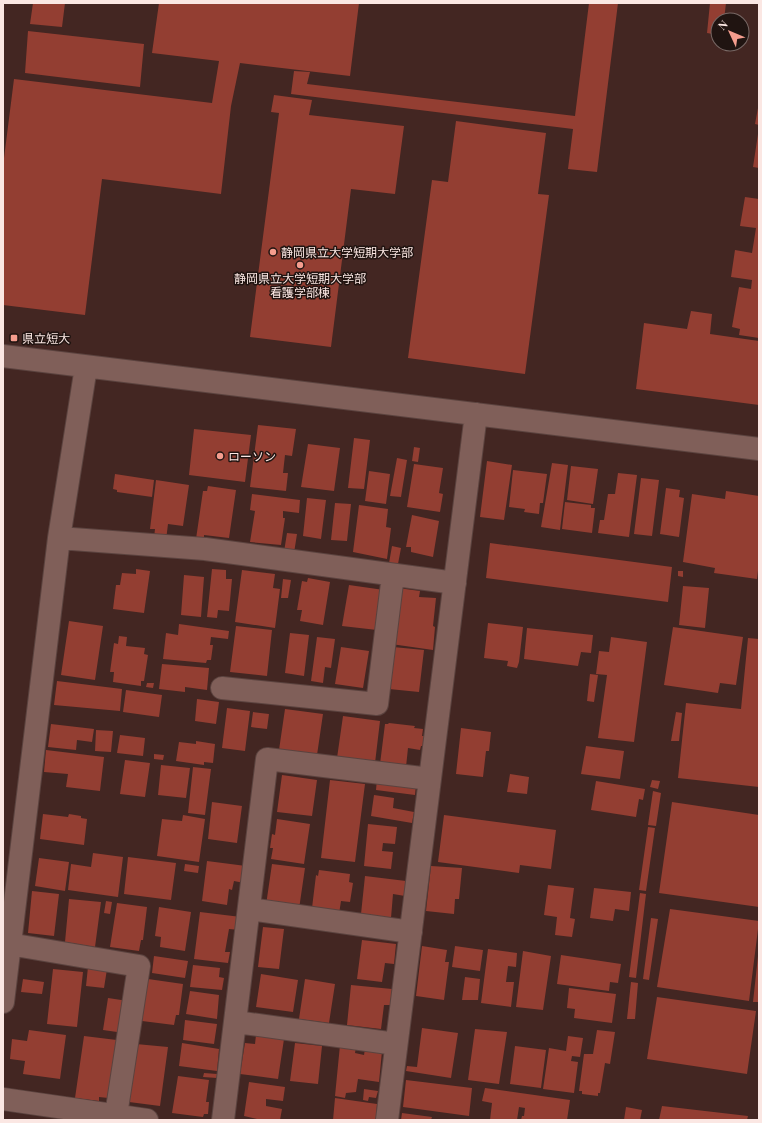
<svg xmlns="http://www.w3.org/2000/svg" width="762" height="1123" viewBox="0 0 762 1123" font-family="'Playfair Display','Noto Sans JP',serif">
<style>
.building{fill:#933e32}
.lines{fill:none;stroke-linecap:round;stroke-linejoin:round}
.minor-casing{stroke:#5b433f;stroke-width:24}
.minor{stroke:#805f59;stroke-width:22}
.poi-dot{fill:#f59d8e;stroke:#201411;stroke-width:1.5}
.labels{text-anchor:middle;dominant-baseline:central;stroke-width:3;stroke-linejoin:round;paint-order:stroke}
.poi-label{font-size:12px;fill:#fbe7e3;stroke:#201411;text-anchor:start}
</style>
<rect width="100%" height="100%" fill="#432622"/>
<path class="building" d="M33,3H65L62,27L30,24Z
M159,3H359L350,76L240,63L231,106L221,194L102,179L85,315L3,305V166L14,79L212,103L219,61L152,53Z
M589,3H618L597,172L568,169L573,129L291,94L294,71L310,72L307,84L575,116Z
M710,3H726L724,20H718V35L707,33Z
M28,31L144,44L140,87L25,73Z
M274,95L312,100L309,115L404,126L395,194L351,189L331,347L250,337L279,113L271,112Z
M758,108H759V125L755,124Z
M456,121L546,133L538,194L549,195L525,374L408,358L432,180L448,182Z
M758,134H759V168L753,167Z
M745,197L759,199V338L739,335L740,329L732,327L739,287L751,289L752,280L731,277L735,250L752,253L756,228L740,226Z
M691,311L712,314L710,334L759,341V405L636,389L644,323L687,329Z
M258,425L296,429L292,456L285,455L283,473H288L286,491L250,487Z
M194,429L251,435L245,482L189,475Z
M354,438L370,440L364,489L348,488Z
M308,444L340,448L334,491L301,487Z
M414,447L420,448L418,462L412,461Z
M397,458L407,460L401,497L390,496Z
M487,461L512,465L504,520L480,517Z
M552,463L568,465L560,530L541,527Z
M414,464L443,468L439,493L443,494L440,512L407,507Z
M571,466L598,469L593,504L567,500Z
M513,470L547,474L543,503H540L539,514L524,512L525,509L509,507Z
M369,471L390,474L386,504L365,501Z
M618,473L637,475L629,537L598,533L600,520H604L608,494H615Z
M115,474L154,480L152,497L117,492V490L113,489Z
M641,478L659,480L652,536L634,534Z
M156,480L189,485L183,526L168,524L166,540L154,538L155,529H150Z
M208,486L236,490L229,538L204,535V540L196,539L203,491H207Z
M666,488L680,490L679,497L684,498L679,537L660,534Z
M726,491L759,496V562L757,579L714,573L715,568L683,562L692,494L725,499Z
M252,494L300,500L299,513L283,511V518H285L281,545L250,542L255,511L250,510Z
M307,498L326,500L321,539L303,536Z
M565,502L591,505V508H595L592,533L562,529Z
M335,503L351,504L347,541L331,540Z
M359,505L388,509L386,527L391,528L387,559L353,552Z
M412,515L439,521L433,557L411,552V547H406Z
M287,533L297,534L294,553L284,552Z
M490,543L672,567L668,602L486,578Z
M392,546L401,548L398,564L389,563Z
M136,569L150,571L144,613L113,609L116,585H120L122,573L136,574Z
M212,569L226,570V579H232L229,611L218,610L217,618L207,617Z
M242,570L275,574L273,588L280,589L275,628L235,622Z
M678,571H683V577L678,576Z
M184,575L204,577L201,617L181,615Z
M308,578L330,582L323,625L300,621L302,610H297L302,581L307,582Z
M283,579L291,580L288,598H281Z
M349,585L384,590L377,630L342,626Z
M683,586L709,588L705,628L679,625Z
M398,588L420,591L419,597L436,598L433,626L435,627L433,650L391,644Z
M69,621L103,626L95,680L61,675Z
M488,623L523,627L519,662L517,668L507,666L508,661L484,658Z
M179,624L229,631L228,639L211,637L210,645H213L211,660H207L206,663L163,659L166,633L178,635Z
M236,626L272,630L267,676L230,672Z
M673,627L743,637L736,685L720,683L718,693L664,685Z
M527,628L593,635L591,653L581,652L578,666L524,659Z
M290,633L309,635L304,676L285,673Z
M119,636L127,637L126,646L145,648L144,654L148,655L144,681H141V686L113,682L114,672H110L114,643L118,644Z
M317,637L335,639L331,668L325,667L323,683L311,681Z
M611,637L647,642L634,742L598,738L607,675L596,674L599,651L609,652Z
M748,638L759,639V787L678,778L686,703L741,709Z
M341,647L369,651L363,688L335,684Z
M393,647L424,650L419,692L389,689Z
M162,664L209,668L207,690L185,687V692L159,689Z
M590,674L598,675L594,702L587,701Z
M57,681L122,689L120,711L54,705Z
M147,683H154L153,688L146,687Z
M126,690L162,695L159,717L123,712Z
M197,699L219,702L216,724L195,721Z
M227,708L250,711L245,751L222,748Z
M285,709L323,714L317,755L279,750Z
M253,712L269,714L267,729L251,727Z
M676,712L682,713L679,741H671Z
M343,716L380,721L375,763L337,758Z
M389,723L415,726L414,728L423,729L422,736H427L425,746H421L420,750L408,748L406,767L380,764L385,724H388Z
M51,724L94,729L92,742L77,740L76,750L48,747Z
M461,728L491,732L489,751H486L483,777L456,774Z
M96,730L113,731L111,752L95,751Z
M120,735L145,738L143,756L117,753Z
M196,741L215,744L213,763L204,762V765L176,761L179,742L196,744Z
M586,746L624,751L620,779L581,774Z
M46,750L104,757L100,791L66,787L68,774L44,772Z
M154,754L164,755L163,760L154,759Z
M125,760L150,763L145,797L120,794Z
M161,765L190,768L186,798L158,795Z
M193,767L211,769L205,815L188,813Z
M510,774L529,777L527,794L507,792Z
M282,775L317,780L312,816L277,812Z
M377,779L416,784L415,795L376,790Z
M330,780L365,784L355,862L321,858Z
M652,780L660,781L658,789L650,787Z
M596,781L645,789L643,800L639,799L636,817L591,810Z
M653,791L661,793L656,826L648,825Z
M374,795L394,798L393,808L414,812L412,823L371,816Z
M212,802L242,806L237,843L208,839Z
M672,802L759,815V907L659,893Z
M43,814L68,817L69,814L81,816V818L87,819L84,845L40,839Z
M183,815L205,819L199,862L157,856L162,819L182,821Z
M444,815L556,830L551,869L520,865L519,873L438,862Z
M277,819L310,824L304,864L271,859L273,848H270L272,834L275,835Z
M368,824L397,827L395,844L383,843L382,851L393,852L391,869L364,866Z
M648,827L655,828L646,891L639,890Z
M93,853L123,857L118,897L68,890L71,864L91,867Z
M128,857L176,863L171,900L124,894Z
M39,858L69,862L65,891L35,886Z
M207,861L246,866L244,883L234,881L232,890L229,889L227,905L202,901Z
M185,864L199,866L198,873L184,871Z
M272,864L305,868L299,909L266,905Z
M431,866L462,868L459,899H455L454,914L426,911Z
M319,870L350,874L349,882L353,883L350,902L341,901L339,914L312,908L316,875L318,876Z
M365,876L406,881L405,896L393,894L391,918L361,914Z
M548,885L574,888L570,918L575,919L572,937L555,935L557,917L544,915Z
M594,888L631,892L629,911L615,909L613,921L590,918Z
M32,891L59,894L54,936L28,933Z
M640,893L646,894L636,978L629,977Z
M69,899L101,902L95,947L65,942Z
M106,901L112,902L110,914L104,913Z
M117,903L147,907L143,940H141L139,951L110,947Z
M159,907L191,912L185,951L160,947L161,937L155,936Z
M670,909L759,921L749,1001L657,987Z
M200,912L241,917L240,930L229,929L225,952H230L228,963L194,959Z
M651,918L658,919L649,980L643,979Z
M263,927L284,929L279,969L258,967Z
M362,940L396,944L394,964L385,963L382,982L357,979Z
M422,946L447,950L445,962H449L444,1000L416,996Z
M455,946L483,950L480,971L452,967Z
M488,949L517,953L516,967L508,966L506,982H514L511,1007L481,1003Z
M523,951L551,956L543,1010L516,1007Z
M561,955L621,964L618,983L610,982L609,991L557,984Z
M154,956L188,961L185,978L152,973Z
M758,956H759V1002H753Z
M193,965L220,968L219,977L224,978L222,990L190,987Z
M88,967L107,969L104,988L86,986Z
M53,969L83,972L77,1027L47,1024Z
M261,974L298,980L293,1012L256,1007Z
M465,977L480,979L478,1000H462Z
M23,979L44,982L42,994L21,992Z
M148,979L183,984L179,1015H176L174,1025L142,1021Z
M305,979L335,984L329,1023L299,1019Z
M631,982L638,983L635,1019H627Z
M351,985L392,989L390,1005H384L381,1029L347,1025Z
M569,988L616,994L612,1023L574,1018L575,1009L567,1008Z
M190,991L219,995L217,1019L186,1014Z
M657,997L756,1011L747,1074L647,1059Z
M108,998L128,1001L124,1033L103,1030Z
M185,1020L217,1024L214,1044L183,1040Z
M422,1028L458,1033L451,1078L406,1071L407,1066L417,1067Z
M475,1029L507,1032L499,1084L468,1080Z
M29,1030L66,1035L60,1079L23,1074L25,1061L10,1059L12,1039L27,1041Z
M597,1030L615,1032L610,1064L605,1063L600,1093H598V1096L582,1094V1091H579L584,1054H593Z
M256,1035L284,1039L278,1079L240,1074L245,1043L255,1044Z
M84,1036L125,1041L118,1099L99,1097V1101L75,1098Z
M568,1036L583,1038L580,1057L572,1056L571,1061L578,1062L574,1093L543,1089L549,1048L566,1051Z
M182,1043L219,1049L217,1071L179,1066Z
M295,1043L322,1046L318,1084L290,1081Z
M136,1044L168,1047L160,1106L129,1102Z
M340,1045L356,1047L355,1053L364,1055L365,1049L382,1051L379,1082L358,1079L356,1092L346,1093L345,1098L335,1096Z
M515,1046L546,1050L541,1088L510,1084Z
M204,1073L217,1074V1078L203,1077Z
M178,1076L209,1080L206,1102H209L208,1114H204L203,1117L172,1113Z
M406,1080L472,1088L469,1116L403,1107Z
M249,1082L285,1087L283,1101L266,1099V1106L282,1109L280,1120H261L244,1116Z
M485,1088L570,1100L567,1120H521L522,1116H524L525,1108L519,1107L517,1120H490L492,1103L482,1101Z
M364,1089L378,1091L376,1098L369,1097L368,1101L363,1100Z
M335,1098L377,1104L376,1120H333Z
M662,1106L748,1116L747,1120H659Z
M626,1107L642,1110L640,1120H624Z
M402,1113L432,1117L431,1120H401Z"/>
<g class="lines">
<defs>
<path id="minor" d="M3,356L759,449
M59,538L205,549L455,583
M222,688L377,704L393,575
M249,909L411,932
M9,944L139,966L116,1115
M3,1002L59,538L86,367
M236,1022L396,1044
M3,1099L147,1120
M223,1120L267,759L430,779
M387,1120L476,414"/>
</defs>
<use href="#minor" class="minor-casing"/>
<use href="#minor" class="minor"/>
</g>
<g class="poi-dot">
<circle cx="273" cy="252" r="4"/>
<circle cx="300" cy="265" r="4"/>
<rect x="10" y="334" width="8" height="8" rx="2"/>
<circle cx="220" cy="456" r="4"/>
</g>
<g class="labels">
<g class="poi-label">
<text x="281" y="252">静岡県立大学短期大学部</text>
<text x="300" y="278" text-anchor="middle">静岡県立大学短期大学部<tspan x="300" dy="14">看護学部棟</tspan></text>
<text x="22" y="338">県立短大</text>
<text x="228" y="456">ローソン</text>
</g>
</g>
<rect width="762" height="1123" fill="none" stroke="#fbe7e3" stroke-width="8"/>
<g transform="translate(730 32) rotate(314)"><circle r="19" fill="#201411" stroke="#786865"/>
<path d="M0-3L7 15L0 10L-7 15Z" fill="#f59d8e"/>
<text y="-6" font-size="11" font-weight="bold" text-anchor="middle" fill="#fbe7e3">N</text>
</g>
</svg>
